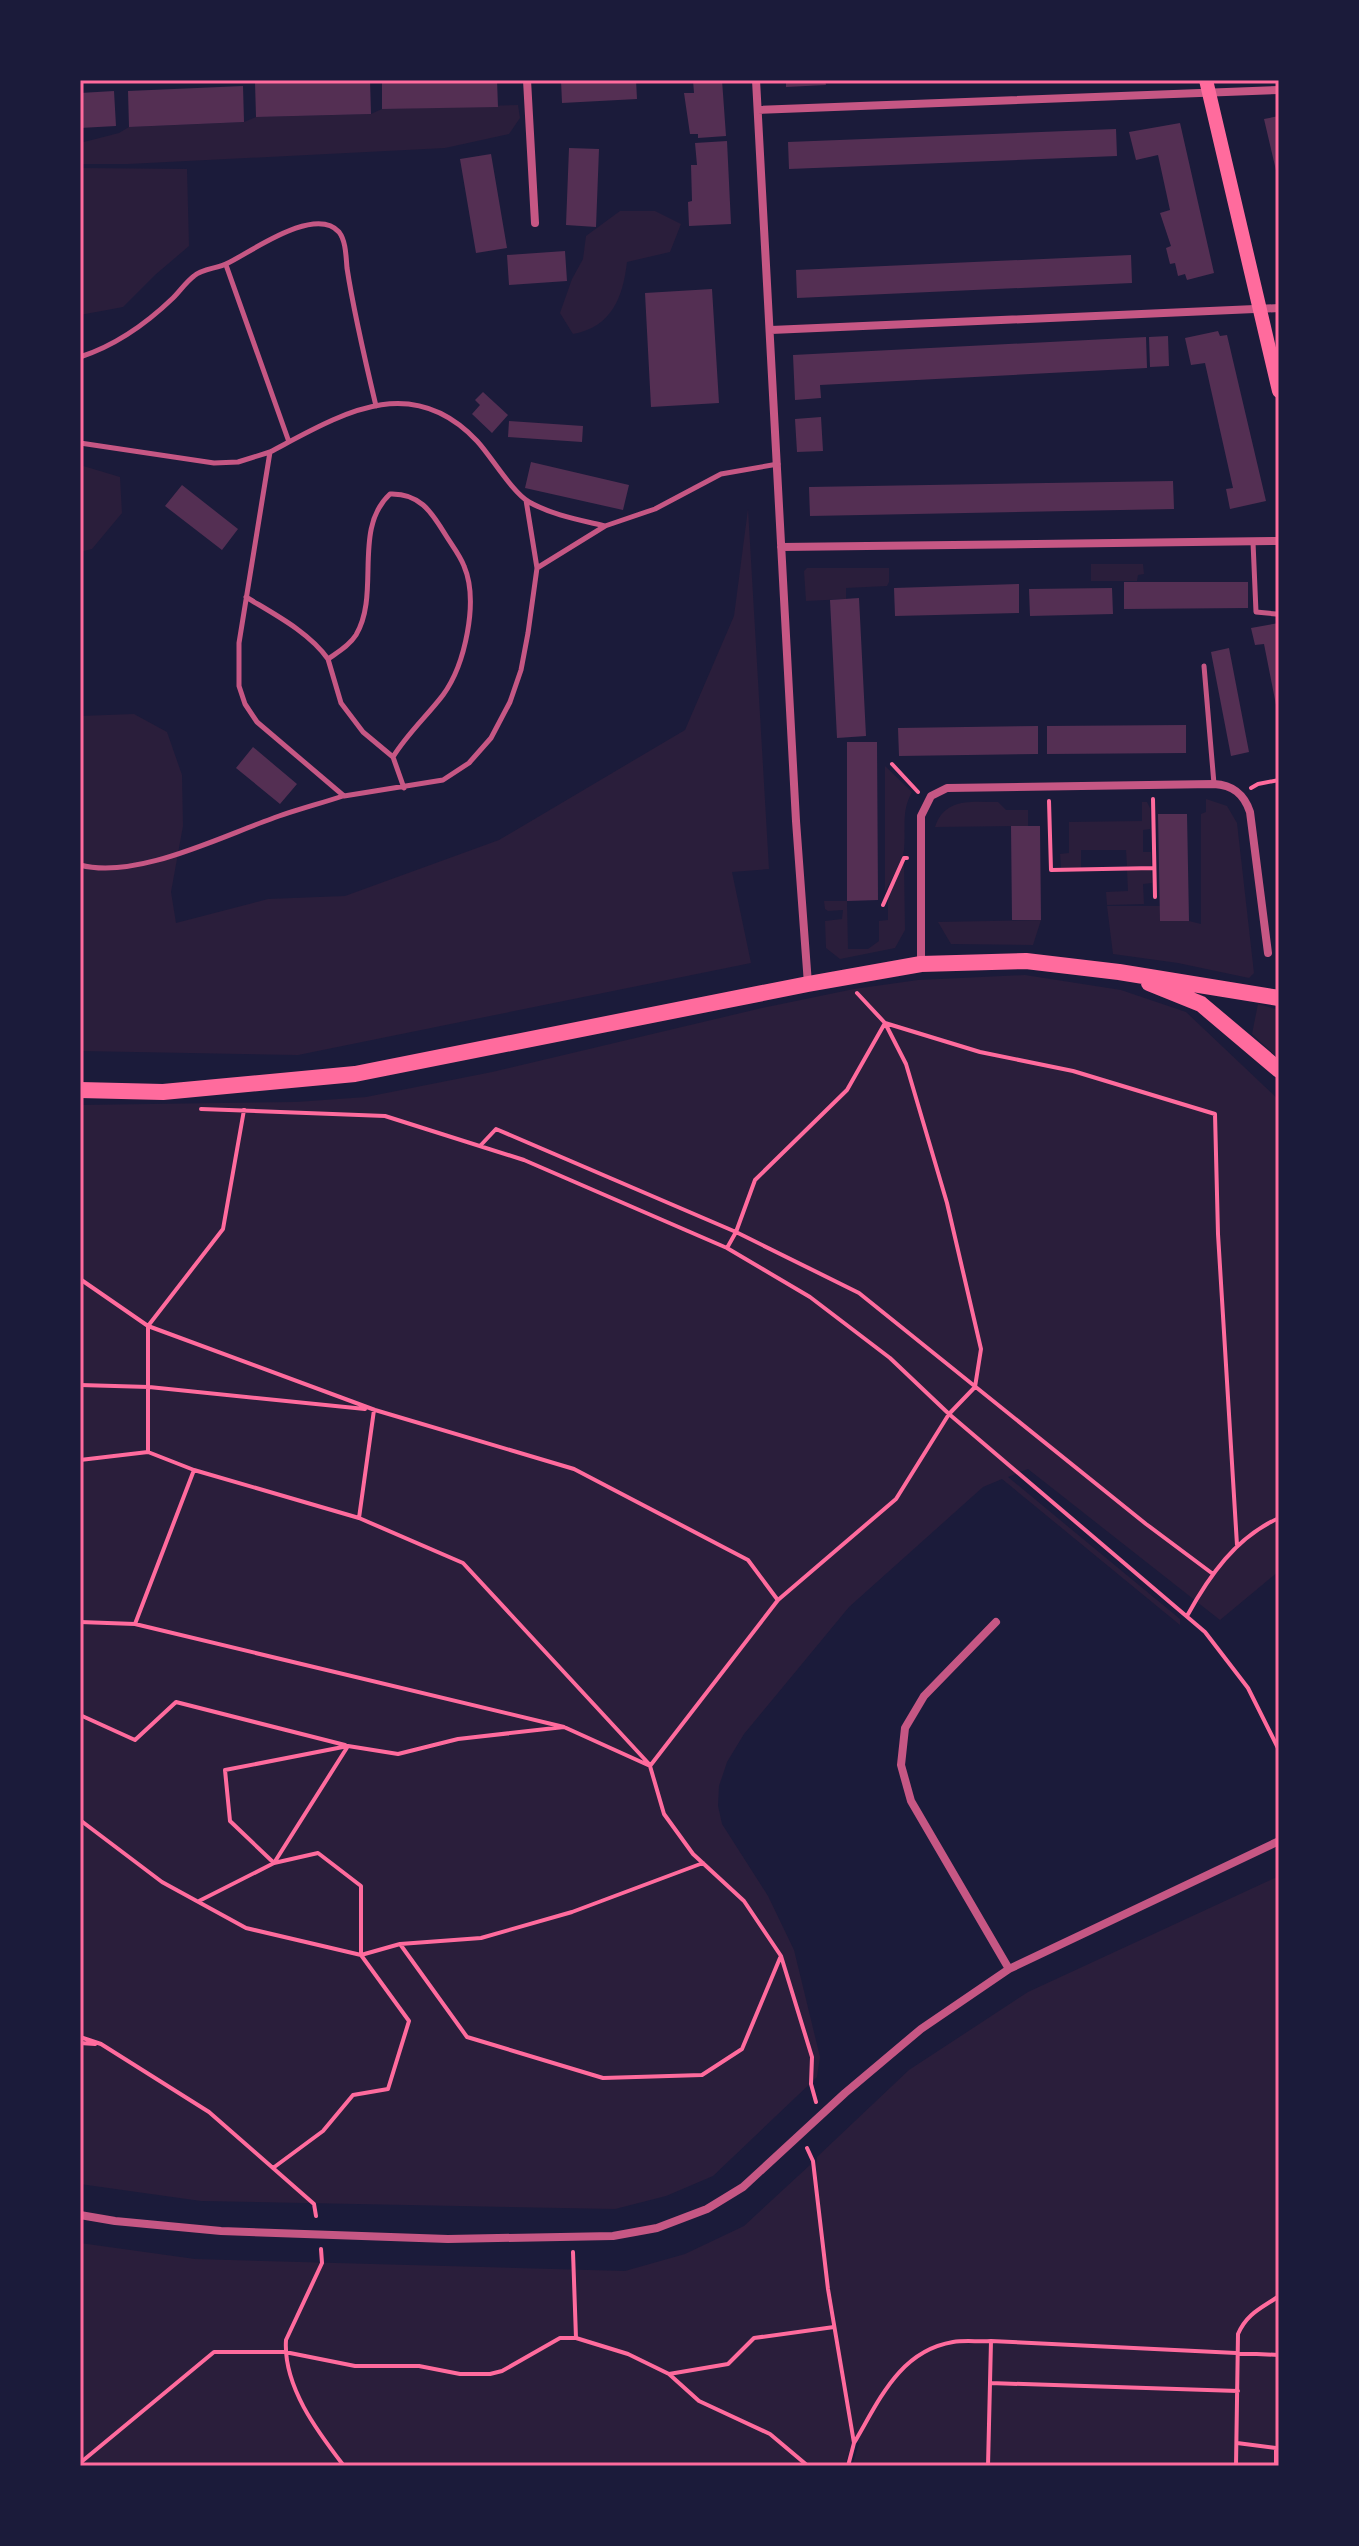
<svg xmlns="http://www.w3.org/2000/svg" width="1359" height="2546" viewBox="0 0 1359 2546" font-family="Commissioner,sans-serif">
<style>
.green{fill:#2a1e3b}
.building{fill:#542f53}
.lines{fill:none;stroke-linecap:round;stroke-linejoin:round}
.path{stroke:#ff6b9d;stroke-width:4}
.service{stroke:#c65784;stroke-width:5}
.minor{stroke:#c65784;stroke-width:8}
.secondary{stroke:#ff6b9d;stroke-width:14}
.primary{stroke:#ff6b9d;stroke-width:16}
.neatline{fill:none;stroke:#ff6b9d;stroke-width:3}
</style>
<rect width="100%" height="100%" fill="#1b1b3a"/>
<path class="green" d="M518,105L520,118L509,134L445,148L128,164H80V143L119,133L129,127L244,122L256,117L371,114L382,109Z
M80,168L187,169L189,246L155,275L123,307L80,315Z
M620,211H655L681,224L670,252L627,262C623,297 612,327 573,334L560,313L572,279L583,259L586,236Z
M80,465L120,477L122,513L92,549L80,552Z
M748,509L769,869L732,872L751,963L298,1055L80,1051V716L134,714L167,732L182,775L183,826L171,892L176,923L268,899L345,896L499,840L685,730L734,616Z
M1091,564H1143L1144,574L1138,575L1137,581H1091Z
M807,568H889V582L887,586L846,588V599L806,601L804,571Z
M885,766L912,792C901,811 906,828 904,850C902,863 891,879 885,892Z
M1206,799L1227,806L1237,823L1254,973L1249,978L1178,963L1113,954L1107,906H1160V921H1189L1201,924V814L1206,812Z
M998,802L1006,810H1028V826L935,827C945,797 972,802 998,802Z
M1142,802H1147L1150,808V829L1143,830V852H1151V866H1127L1126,850H1081V868H1061L1060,854L1069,853V822L1142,821Z
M904,863L905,930L895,948L840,959L826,948L825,921L842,919L843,910L828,911L825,909L824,901H847L848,949H868L879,941V921L888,920V898Z
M1127,870H1151L1152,883L1143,884L1144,904L1107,905L1106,892L1128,891Z
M1041,920L1033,945L951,944L938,922Z
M1025,975L1121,990L1186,1012L1279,1100V1571L1220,1620L1028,1469L1008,1477L1180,1619V1625L1002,1479L983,1487L849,1607L744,1734L727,1762L719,1786L718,1806L722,1824L768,1896L794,1950L820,2057L817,2077L713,2176L666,2196L615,2209L201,2201L80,2184V1105L296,1102L366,1097L492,1072L762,1008L854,989L918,980Z
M1258,1004L1279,1010V1059L1252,1034Z
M1279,1876V2466H852L859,2444L854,2435L826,2264L816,2167L817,2157L909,2070L1028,1992Z
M810,2165L813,2172L828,2295L852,2443L845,2466H80V2243L195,2259L625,2271L685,2254L744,2226Z"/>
<path class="building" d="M370,80L371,114L256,117L255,82Z
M382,80H497L498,107L382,109Z
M561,80H636L637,99L562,103Z
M693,80H722L726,136L698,138V134H690L684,93H694Z
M786,80H825L826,85L786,87Z
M243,86L244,122L129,127L128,91Z
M114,91L116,126L80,128V93Z
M1279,116V179H1278L1264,119Z
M1180,123L1214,273L1187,280L1185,274L1178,276L1175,263L1170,264L1166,248L1171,246L1160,213L1170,210L1158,155L1136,160L1129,132Z
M1116,129L1117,156L789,169L788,142Z
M727,141L731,224L689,226L688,202L692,201L691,165H697L695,143Z
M569,148L599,149L596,227L566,225Z
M491,154L507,248L476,253L460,159Z
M565,251L567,281L509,285L507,255Z
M1131,255L1132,283L797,298L796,270Z
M712,289L719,403L651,407L645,293Z
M1218,331L1220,336L1227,335L1266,501L1230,509L1226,489L1233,488L1205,363L1191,365L1185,338Z
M1168,336L1169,366L1150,367L1149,337Z
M1146,337L1147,368L820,385L821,398L795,400L793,355Z
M483,392L508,415L492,433L472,414L480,405L475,400Z
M821,417L823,451L797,452L795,419Z
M509,421L583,426L582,442L508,437Z
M531,462L629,485L623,510L525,488Z
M1173,481L1174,509L810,516L809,487Z
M182,485L238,529L222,550L165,506Z
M1124,582H1248V608L1124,609Z
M1019,584V613L895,616L894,588Z
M1112,588L1113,614L1030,616L1029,589Z
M859,598L866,736L837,738L830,600Z
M1279,623V710H1277L1264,644L1255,645L1251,628Z
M1229,648L1249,752L1231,756L1211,652Z
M1186,725V753L1047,754V726Z
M1038,726V754L899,756L898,728Z
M847,742H877L878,900L847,901Z
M253,747L297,784L280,804L236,768Z
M1158,814H1187L1189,921H1160Z
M1011,826H1040L1041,920H1012Z"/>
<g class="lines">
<path class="path" d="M892,764L918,792
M1251,788L1258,784L1279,780
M1153,799L1155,897
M1049,801L1051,870L1154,868
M883,905L904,858H907
M885,1023L980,1052L1073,1071L1215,1114L1218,1234L1237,1545
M201,1109L385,1116L524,1160L727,1248L810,1297L890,1358L949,1414L1205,1632L1248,1688L1279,1750
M480,1146L496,1129L736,1232L859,1293L1146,1524L1213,1574
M727,1248L736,1232L755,1180L847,1090L885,1023L857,993
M80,1279L148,1326L375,1410L574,1469L748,1560L777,1599
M80,1385L149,1387L365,1409
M148,1452L194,1470L359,1518L463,1563L650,1765
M80,1460L148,1452V1326L223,1229L244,1110
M359,1518L374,1410
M1187,1616C1209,1576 1236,1537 1279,1518
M80,1622L135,1624L564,1727L648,1765
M135,1624L194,1470
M80,1715L135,1740L176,1702L345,1745
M348,1746L225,1770L230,1821L274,1863L348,1746L398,1754L458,1739L564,1727
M80,1820L162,1882L246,1928L361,1955L400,1944L481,1938L572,1912L703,1863
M199,1901L274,1863L318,1853L361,1886V1955L409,2021L388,2089L353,2095L323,2131L273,2168
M400,1944L467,2037L603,2078L702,2075L742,2049L780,1958
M80,2037L101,2044L209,2112L314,2204L316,2216
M80,2043L95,2044
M816,2102L811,2084L812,2057L781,1956L744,1901L693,1854L664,1814L650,1766L778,1600L896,1499L949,1414L975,1387L981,1349L947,1203L906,1064L885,1023
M807,2148L813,2161L828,2289L854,2443L848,2466
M321,2249L322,2263L286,2340C283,2386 317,2431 344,2466
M573,2252L576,2338
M669,2374L728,2364L754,2338L834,2327
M990,2383L1238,2391
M854,2443C879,2401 899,2351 953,2342C965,2340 979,2342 991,2341L1279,2355
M1237,2443L1276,2448V2466
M80,2463L214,2352H285L355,2366H419L460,2374H490L502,2371L560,2338H576L628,2354L669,2374L699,2401L770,2434L808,2466
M988,2466L991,2341
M1236,2466L1238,2334C1247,2313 1262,2308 1279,2296"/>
<path class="service" d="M226,265L289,442
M80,357C114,346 147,323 173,298C180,291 186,282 194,276C203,268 217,269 228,263C251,252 315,205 339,232C346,241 346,257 347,268C354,314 365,360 376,406
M80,443L214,463L238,462L270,452
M526,500L537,568L528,633L521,670L510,702L491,738L469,763L443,780L344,796L257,722L245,704L239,686V643L270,452C340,415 410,370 477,441C491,456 512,492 529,502C552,515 580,520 605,526L537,568
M605,526L655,509L721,474L778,464
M1253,542L1256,612L1276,614
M246,597C274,614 309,632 328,659C338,652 349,646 356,635C381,593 352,529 390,494C419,493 431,511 445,534C451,544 460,555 464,566C479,601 465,665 443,695C427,716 407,734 393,757L404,788
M328,659L341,703L363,732L393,757
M1204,666L1214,784
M80,865C135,880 220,837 271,819C295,810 319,804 343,796"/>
<path class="minor" d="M527,80L535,223
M756,80L796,821L808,984
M758,110L1279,90
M771,330L1279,308
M781,547L1279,541
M921,964V816L931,796L947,788L1214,784C1233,785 1244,794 1250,812L1268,953
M996,1622L924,1696L905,1728L901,1765L911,1801L1009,1969
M80,2215L115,2221L221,2231L448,2239L613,2236L657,2228L707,2209L743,2187L845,2093L921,2029L1009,1969L1279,1841"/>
<path class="secondary" d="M1206,80L1279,391"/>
<path class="primary" d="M1149,983L1201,1004L1279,1070
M80,1090L163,1092L355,1074L808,984L921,964L1026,961L1119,972L1279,998"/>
</g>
<rect width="1359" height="2546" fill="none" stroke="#1b1b3a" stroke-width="164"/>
<rect x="82" y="82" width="1195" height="2382" class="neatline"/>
</svg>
